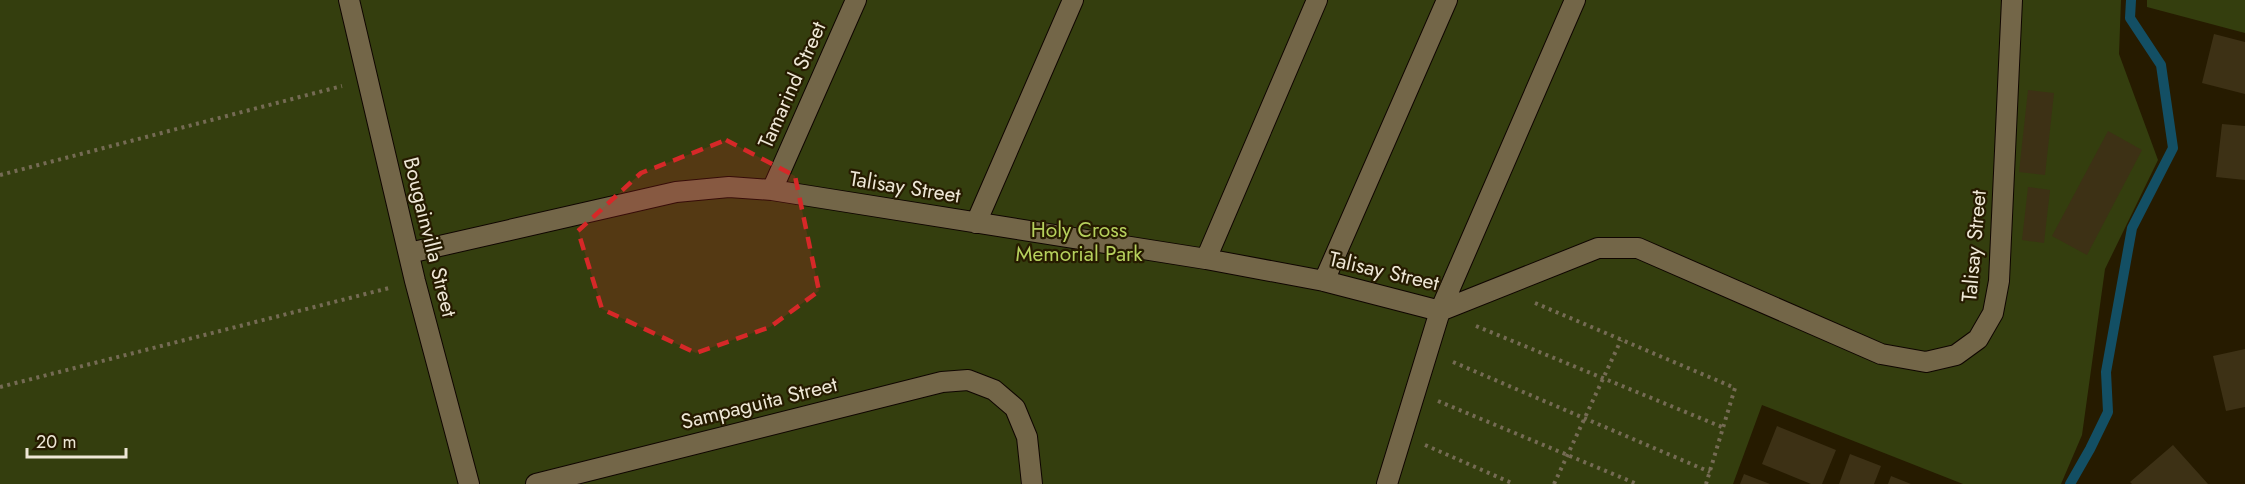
<svg xmlns="http://www.w3.org/2000/svg" width="2245" height="484" viewBox="0 0 2245 484" font-family="Jost,sans-serif">
<style>
.green{fill:#343e0e}
.lines{fill:none;stroke-linecap:round;stroke-linejoin:round}
.stream{stroke:#134f64;stroke-width:10}
.building{fill:#3d3115}
.lane-casing{stroke:#0f0500;stroke-width:22}
.path{stroke:#756b54;stroke-width:4;stroke-dasharray:3 4.5;stroke-linecap:butt}
.lane{stroke:#736648;stroke-width:20}
.marked{fill:#d62828;fill-opacity:0.2;stroke:#d62828;stroke-width:4.5;stroke-dasharray:12 8;stroke-linejoin:round}
.labels{text-anchor:middle;dominant-baseline:central;stroke-width:4.5;stroke-linejoin:round;paint-order:stroke}
.street-label{font-size:21px;fill:#eee7d6;stroke:#261b00}
.park-label{font-size:21px;fill:#b6d05c;stroke:#261b00}
</style>
<rect width="100%" height="100%" fill="#261b00"/>
<path class="green" d="M0,0H2121L2119,54L2158,160L2105,269L2082,435L2061,484H1963L1762,405L1733,484H0Z
M2147,0H2245V33L2147,7Z"/>
<g class="lines">
<path class="stream" d="M2070,484L2090,449L2108,412L2106,372L2132,228L2173,148L2161,65L2130,18L2131,0"/>
</g>
<path class="building" d="M2214,34L2245,42V94L2202,83Z
M2028,90L2054,93L2045,175L2019,172Z
M2222,124L2245,126V180L2216,177Z
M2108,131L2142,150L2087,255L2052,236Z
M2028,187L2050,190L2044,243L2022,240Z
M2245,349V407L2226,411L2213,356Z
M1777,426L1836,450L1822,484H1811L1762,464Z
M2173,445L2208,484H2132L2130,482Z
M1850,454L1881,466L1874,484H1839Z
M1744,474L1770,484H1740Z
M1891,476L1911,484H1888Z"/>
<g class="lines">
<defs>
<path id="lane" d="M349,0L415,281L469,484
M772,190L856,0
M976,223L1073,0
M409,253L676,192L729,187L772,190L1206,259L1324,281L1440,311L1598,248H1638L1881,354L1926,362L1956,355L1978,339L1993,313L1999,281L2012,0
M1206,259L1317,0
M1324,281L1447,0
M536,484L942,382L968,380L994,390L1015,408L1027,437L1032,484
M1387,484L1440,311L1575,0"/>
</defs>
<use href="#lane" class="lane-casing"/>
<path class="path" d="M0,175L342,86
M1535,303L1735,388L1706,484
M1476,326L1722,427
M1453,362L1710,472
M0,387L389,288
M1438,401L1637,484
M1425,445L1514,484
M1554,484L1621,340"/>
<use href="#lane" class="lane"/>
</g>
<path class="marked" d="M726,140L795,176L819,291L770,327L696,353L602,309L578,231L641,173Z"/>
<g class="labels">
<g class="street-label">
<text transform="translate(792 85) rotate(-66)">Tamarind Street</text>
<text transform="translate(905 187) rotate(9)">Talisay Street</text>
<text transform="translate(430 237) rotate(76)">Bougainvilla Street</text>
<text transform="translate(1974 246) rotate(-85)">Talisay Street</text>
<text transform="translate(1384 271) rotate(13)">Talisay Street</text>
<text transform="translate(759 403) rotate(-14)">Sampaguita Street</text>
</g>
<g class="park-label">
<text x="1079" y="230">Holy Cross<tspan x="1079" dy="24">Memorial Park</tspan></text>
</g>
</g>
<path d="M27 448v9h99v-9" fill="none" stroke="#eee7d6" stroke-width="3"/>
<text x="36" y="448" font-size="18" fill="#eee7d6" stroke="#261b00" stroke-width="4.5" paint-order="stroke">20 m</text>
</svg>
